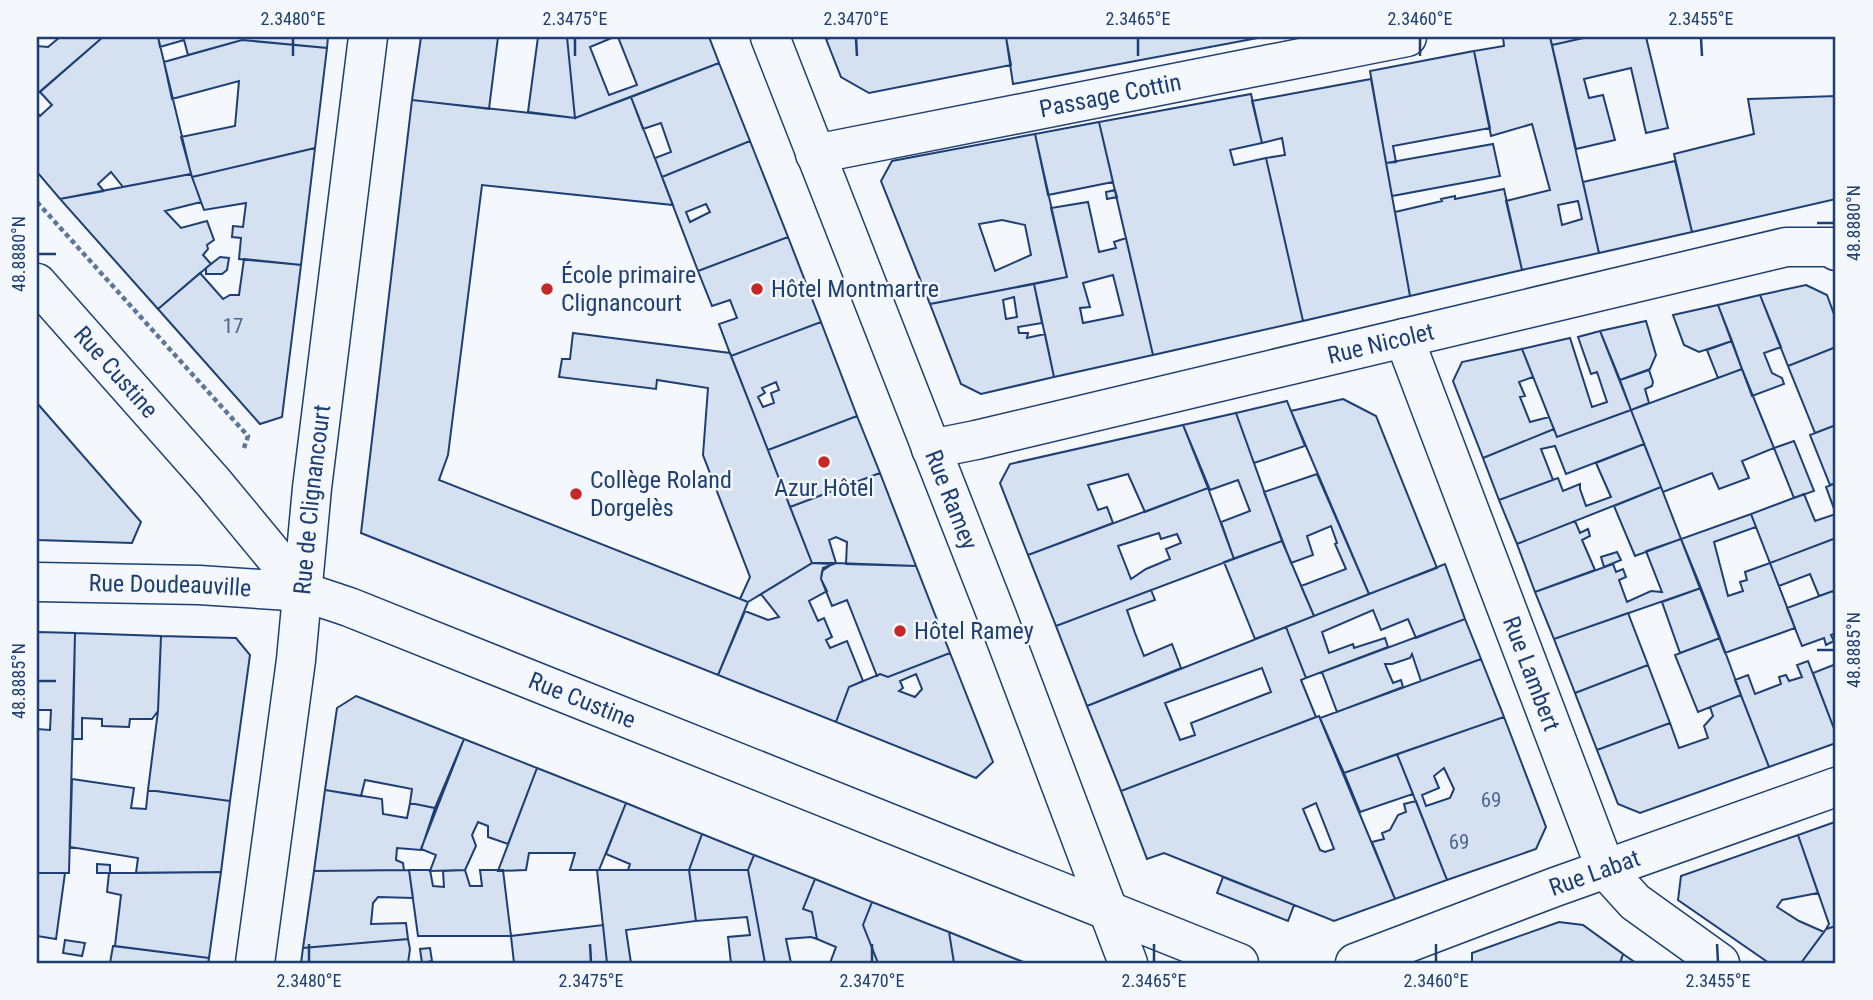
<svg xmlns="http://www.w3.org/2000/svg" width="1873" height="1000" viewBox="0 0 1873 1000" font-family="'Roboto Condensed',sans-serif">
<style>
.building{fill:#d5e0f0;stroke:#1d3f73;stroke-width:2;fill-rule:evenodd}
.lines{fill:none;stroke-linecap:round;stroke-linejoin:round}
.street-casing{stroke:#1d3f73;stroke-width:41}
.secondary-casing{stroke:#1d3f73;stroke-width:41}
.path{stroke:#5e769c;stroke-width:4.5;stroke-dasharray:5 3.5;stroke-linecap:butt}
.street{stroke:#f4f7fb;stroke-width:38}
.secondary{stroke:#f4f7fb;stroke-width:38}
.ticks{fill:none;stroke:#1d3f73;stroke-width:2.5}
.poi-dot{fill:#c62828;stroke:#f4f7fb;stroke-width:2.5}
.labels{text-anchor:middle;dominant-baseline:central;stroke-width:5;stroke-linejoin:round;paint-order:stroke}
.number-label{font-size:21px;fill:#4b6792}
.street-label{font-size:24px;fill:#1d3f73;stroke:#f4f7fb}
.poi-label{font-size:24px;fill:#1d3f73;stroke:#f4f7fb;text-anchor:start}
.neatline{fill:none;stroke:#1d3f73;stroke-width:2.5}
.ticks-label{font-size:18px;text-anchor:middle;fill:#1d3f73}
</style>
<rect width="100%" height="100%" fill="#f4f7fb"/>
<path class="building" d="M60,37H103L37,94V46L48,47Z
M103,37H158L191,174L123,187L111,172L98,184L104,191L60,199L37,172V112L40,116L52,105L40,92Z
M158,37H328L327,48L242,40L188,55L184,40L160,47Z
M421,37H498L489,109L412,100Z
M538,37H567L575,118L528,112Z
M567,37H614L590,47L609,95L637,85L618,37H709L719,63L575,118Z
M835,37H1006L1011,65L869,93L841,77L826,39Z
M1006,37H1263L1013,84Z
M1503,37H1550L1599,253L1522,270L1506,201L1550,190L1532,124L1491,136L1474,51L1504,46ZM1578,201L1582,219L1562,225L1558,205Z
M1550,37H1588L1552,45Z
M1588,37H1646L1668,128L1646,133L1631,68L1584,79L1589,98L1603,95L1615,140L1576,149L1552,45Z
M242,40L327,48L315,148L192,177L181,137L235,126L239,81L172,99L164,62Z
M1474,51L1490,128L1393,146L1396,162L1386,163L1370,71Z
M719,63L750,141L662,177L655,158L671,152L661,123L643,129L631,97Z
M1371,79L1410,296L1303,321L1266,158L1285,155L1282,138L1262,143L1252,101Z
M1251,94L1262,143L1230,150L1234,165L1266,158L1303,321L1153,355L1099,122Z
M1836,96V199L1692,232L1674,154L1754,134L1748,99Z
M631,97L673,205L482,185L448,455L439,480L748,602L718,675L361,533L412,100L575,118Z
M1099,122L1113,182L1048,195L1035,134Z
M1035,134L1067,277L930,304L881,181L892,161ZM1002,220L1025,225L1031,255L995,271L979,224Z
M750,141L788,237L698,271L662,177ZM706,204L710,212L690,222L686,212Z
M1493,144L1500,176L1392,196L1386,163Z
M315,148L301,265L239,259L241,238L232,237L233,226L243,227L246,203L204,210L192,177Z
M1675,161L1692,232L1599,253L1583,182Z
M191,174L201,202L165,211L181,228L207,221L214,240L207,245L208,249L203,255L211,264L158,309L60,199Z
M1504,189L1522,270L1410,296L1395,212L1442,201L1441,199L1455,196V199Z
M1115,190L1117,197L1107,199L1106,192Z
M1088,202L1099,252L1116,248L1114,242L1126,238L1153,355L1054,377L1034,284L1067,277L1051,208ZM1113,275L1123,315L1083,323L1080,308L1090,307L1083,283Z
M788,237L821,322L731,356L719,324L737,318L730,300L712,306L698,271Z
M220,257L229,258L227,270L222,274H206V268Z
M244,259L301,265L282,417L260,424L158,309L200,273L223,299L230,295H239Z
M1034,284L1042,323L1018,327L1019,333H1028L1027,338L1045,334L1054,377L981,394L961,384L930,304ZM1014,297L1017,317L1006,319L1003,300Z
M1806,285L1827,295L1836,320V347L1788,366L1760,295Z
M1760,295L1781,347L1764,353L1772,373L1782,378L1784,384L1752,396L1718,305Z
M1718,305L1732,341L1699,352L1684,345L1673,315Z
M1646,321L1656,355L1650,369L1620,380L1600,331Z
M821,322L857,416L768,450L731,356ZM776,382L779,390L771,393L774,403L763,407L758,397L765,393L762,388Z
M1600,331L1631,410L1557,437L1522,349L1570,338L1592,407L1607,402L1597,372L1591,374L1578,337Z
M573,333L730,353L812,563L748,602L740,599L750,577L703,455L708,388L657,380L656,389L559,377L562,359H570Z
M1732,341L1742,369L1718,378L1707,350Z
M1836,347V425L1815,433L1788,366Z
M1522,349L1533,377L1519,382L1525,396L1520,397L1530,422L1549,417L1554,429L1483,458L1453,381L1462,362Z
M1742,369L1774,448L1742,461L1749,478L1719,489L1712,473L1663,492L1631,410Z
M1649,370L1653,382L1652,386L1645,389L1649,403L1631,410L1620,380Z
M1343,399L1376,416L1437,568L1369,594L1291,411Z
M1287,401L1305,446L1254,463L1236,413Z
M37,403L141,522L132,543L37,540Z
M1631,410L1644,444L1566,474L1555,446L1541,449L1553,480L1499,500L1483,458L1554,429L1557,437Z
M1236,413L1282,541L1234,559L1221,522L1250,511L1238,480L1210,490L1183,425Z
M857,416L880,473L790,507L768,450Z
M1183,425L1208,488L1145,512L1128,474L1088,485L1098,510L1107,507L1113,523L1028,555L1000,483L1010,464Z
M1836,425V483L1830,485L1810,435Z
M1794,441L1814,491L1794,498L1774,448Z
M1644,444L1661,487L1517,544L1499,500L1558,478L1563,491L1580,484V489L1586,506L1611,497L1596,463Z
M880,473L916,566L846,564L847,542L836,537L829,540L836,563H812L790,507Z
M1317,474L1369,594L1314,616L1301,586L1346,569L1335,544L1337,543L1331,526L1307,536L1313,555L1291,563L1264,492Z
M1836,483V538L1770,563L1751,514L1804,494L1815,521L1836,514L1826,487Z
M1661,487L1681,539L1635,556L1614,506Z
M1208,488L1234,559L1056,626L1028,555ZM1159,533L1161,539L1177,534L1181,543L1166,549L1170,559L1146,569L1131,579L1118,546Z
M1751,514L1756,527L1714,542L1728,596L1743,591L1740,582L1747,580L1745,572L1770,563L1795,628L1725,653L1681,539Z
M1575,521L1580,533L1588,529L1590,536L1582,540L1595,570L1535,592L1517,544Z
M1836,538V590L1819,596L1810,574L1779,586L1770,563Z
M1681,539L1701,588L1554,639L1535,592L1613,564L1616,572L1623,569L1626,577L1619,580L1627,602L1651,591L1662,592L1646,551Z
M1282,541L1314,616L1255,639L1224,562Z
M1617,552L1621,560L1604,567L1601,557Z
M812,563L832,564L822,571L821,579L827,591L809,601L818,621L824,618L832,637L826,640L830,648L847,641L863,681L849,687L836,722L718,675L745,611L768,620L779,617L761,594Z
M836,563L916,566L950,653L888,677L880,674L877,676L847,600L832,606L821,579L823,568Z
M1445,564L1465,619L1416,638L1408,619L1381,630L1373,610L1322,632L1329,653L1353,644L1354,648L1385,638L1388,647L1306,678L1286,627Z
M1701,588L1720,638L1680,653L1662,602Z
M1151,590L1155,600L1127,610L1135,633L1144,656L1172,644L1181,668L1087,706L1056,626Z
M1833,591L1836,599V633L1831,635L1834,641L1826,645L1824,638L1802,646L1787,608Z
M1628,613L1648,665L1575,693L1554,639Z
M1465,619L1481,659L1421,681L1412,654L1410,658L1392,664H1385L1393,683L1401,680L1403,687L1337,712L1322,672Z
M1286,627L1306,678L1301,680L1316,717L1121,791L1087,706ZM1262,668L1271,692L1191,723L1195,735L1180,740L1165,703Z
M37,632L75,633L69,873H37V729L50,730L51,710H37Z
M75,633L161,636L158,711L152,719H130L129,727L102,726V719L82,718V739H73Z
M161,636L236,638L250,655L230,801L148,790L158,711Z
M1720,638L1741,695L1698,712L1675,655Z
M950,653L993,762L976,778L836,722L849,687L880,674L888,677ZM916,674L922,689L915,697L899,691L903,688L900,681Z
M1481,659L1504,717L1344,773L1320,718Z
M1808,661L1836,734V743L1769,767L1735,680L1748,675L1755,694L1781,684L1779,677L1786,675L1789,681L1802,677L1797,665Z
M1836,664V734L1813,673Z
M1648,665L1670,723L1597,750L1575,693Z
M1741,695L1769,767L1640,813L1618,804L1597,750L1670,723L1679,748L1708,738L1704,726L1713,716L1710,707Z
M356,696L464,739L435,808L410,803L412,789L365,780L361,796L325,790L337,708Z
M1319,716L1395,899L1334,921L1164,853L1147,859L1121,791ZM1316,803L1334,849L1325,852L1320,850L1303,809Z
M1504,717L1546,827L1536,849L1447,880L1397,754ZM1444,768L1454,789L1450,798L1426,806L1422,795L1439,788L1434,776Z
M464,739L537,768L508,844L488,837V826L478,822L472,835L476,846L465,870L430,871L436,855L421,849Z
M1397,754L1413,794L1360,812L1344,773Z
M537,768L626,803L599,870H570L575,853H529L526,870L498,871Z
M72,779L134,788L131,808L146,809L148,790L230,801L221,872L136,873L138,858L70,847Z
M325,790L382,799L383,814L407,818L410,803L435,808L421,850L397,848L396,860L403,863L404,870L314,871Z
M1416,801L1447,880L1395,899L1372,842L1384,839L1382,833L1390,830L1398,815L1406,812L1404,804Z
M626,803L702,834L689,870H628L630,864L606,854Z
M1835,822L1836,926L1826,929L1829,924L1798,835Z
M702,834L754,855L748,870H689Z
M1798,835L1818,893L1782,900L1777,907L1799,921L1824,932L1801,963H1769L1678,900L1681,876Z
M754,855L815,879L803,909L812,912L817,939L811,937L786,939L791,963H765L748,870Z
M97,864L110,865V873H97Z
M409,870H430L433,886L444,887L443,871L465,870L470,886H482L480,870H503L511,936H418Z
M409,870L413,898L378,897L373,903L371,924L406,923L408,939L303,948L314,871Z
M597,870H689L696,921L626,930L631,963H607Z
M689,870H748L765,963H731L728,937L750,935L747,917L696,921Z
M221,872L209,958L115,946L121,895L107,892L109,873Z
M37,873H65L56,939L37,936Z
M1223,877L1294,905L1288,921L1217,893Z
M815,879L872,902L863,925L878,963H830L836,947L817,939L812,912L803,909Z
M872,902L949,932L954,963H878L863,925Z
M1559,922L1583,925L1623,954L1620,963H1472V953Z
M603,925L607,963H514L511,936Z
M1836,926V963H1801L1826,929Z
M949,932L1003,954L1026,963H954Z
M408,939L410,949L408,963H301L303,948Z
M65,940L85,943L82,956L63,953Z
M113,946L209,958L208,963H110Z
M430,948L432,961L422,963L420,949Z
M1623,954L1636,963H1620Z"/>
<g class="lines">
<defs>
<g id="street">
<path id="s1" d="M770,37L997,616L1128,963"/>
<path id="s2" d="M815,154L1407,37"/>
<path id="s3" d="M1404,338L1606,870L1635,902L1720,963"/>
<path id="s4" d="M931,449L976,440L1786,247H1833L1836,251"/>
<path id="s5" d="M37,582L199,585L304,592"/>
<path id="s6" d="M255,963L296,660L312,488L368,37"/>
<path id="s7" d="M1355,963L1555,887L1836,787"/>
</g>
<g id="secondary">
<path id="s8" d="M37,283L214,483L304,592L349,607L1239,963"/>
</g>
</defs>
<use href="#street" class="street-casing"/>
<use href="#secondary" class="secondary-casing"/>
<path class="path" d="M37,202L248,436L244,448"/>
<use href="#street" class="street"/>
<use href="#secondary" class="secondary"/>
</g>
<path class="ticks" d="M293,38V56M575,38V56M856,38L857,56M1138,38V56M1420,38V56M1701,38L1702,56M1817,223H1834M38,254H56M1817,650H1834M38,681H56M309,944V962M590,944L591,962M872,944V962M1154,944V962M1436,944V962M1717,944L1718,962"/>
<g class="poi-dot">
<circle cx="547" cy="289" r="7"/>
<circle cx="757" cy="289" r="7"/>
<circle cx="824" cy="462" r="7"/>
<circle cx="576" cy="494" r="7"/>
<circle cx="900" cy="631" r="7"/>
</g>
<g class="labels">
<g class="number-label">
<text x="233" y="326">17</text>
<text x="1491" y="800">69</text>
<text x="1459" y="842">69</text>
</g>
<g class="street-label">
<text stroke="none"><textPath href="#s2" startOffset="301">Passage Cottin</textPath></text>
<text stroke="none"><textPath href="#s4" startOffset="462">Rue Nicolet</textPath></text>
<text stroke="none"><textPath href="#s8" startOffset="119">Rue Custine</textPath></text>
<text stroke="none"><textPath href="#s1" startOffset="497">Rue Ramey</textPath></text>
<text stroke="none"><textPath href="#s6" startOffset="467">Rue de Clignancourt</textPath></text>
<text stroke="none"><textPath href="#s5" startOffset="133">Rue Doudeauville</textPath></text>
<text stroke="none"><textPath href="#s3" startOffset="359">Rue Lambert</textPath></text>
<text stroke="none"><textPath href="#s8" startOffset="707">Rue Custine</textPath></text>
<text stroke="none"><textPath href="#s7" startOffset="256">Rue Labat</textPath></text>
</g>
<g class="poi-label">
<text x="561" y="275">École primaire<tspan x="561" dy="28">Clignancourt</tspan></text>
<text x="771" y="289">Hôtel Montmartre</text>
<text x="590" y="480">Collège Roland<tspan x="590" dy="28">Dorgelès</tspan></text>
<text x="824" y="488" text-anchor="middle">Azur Hôtel</text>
<text x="914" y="631">Hôtel Ramey</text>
</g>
</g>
<rect width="1873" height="1000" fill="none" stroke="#f4f7fb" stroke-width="77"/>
<rect x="38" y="38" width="1796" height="924" class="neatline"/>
<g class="ticks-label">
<text x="293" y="25">2.3480°E</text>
<text x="575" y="25">2.3475°E</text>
<text x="856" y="25">2.3470°E</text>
<text x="1138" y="25">2.3465°E</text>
<text x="1420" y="25">2.3460°E</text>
<text x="1701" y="25">2.3455°E</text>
<text transform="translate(1854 223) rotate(-90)" y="6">48.8880°N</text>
<text transform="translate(19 254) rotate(-90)" y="6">48.8880°N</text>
<text transform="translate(1854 650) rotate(-90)" y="6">48.8885°N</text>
<text transform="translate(19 681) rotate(-90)" y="6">48.8885°N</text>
<text x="309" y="987">2.3480°E</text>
<text x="591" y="987">2.3475°E</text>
<text x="872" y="987">2.3470°E</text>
<text x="1154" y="987">2.3465°E</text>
<text x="1436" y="987">2.3460°E</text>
<text x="1718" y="987">2.3455°E</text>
</g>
</svg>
